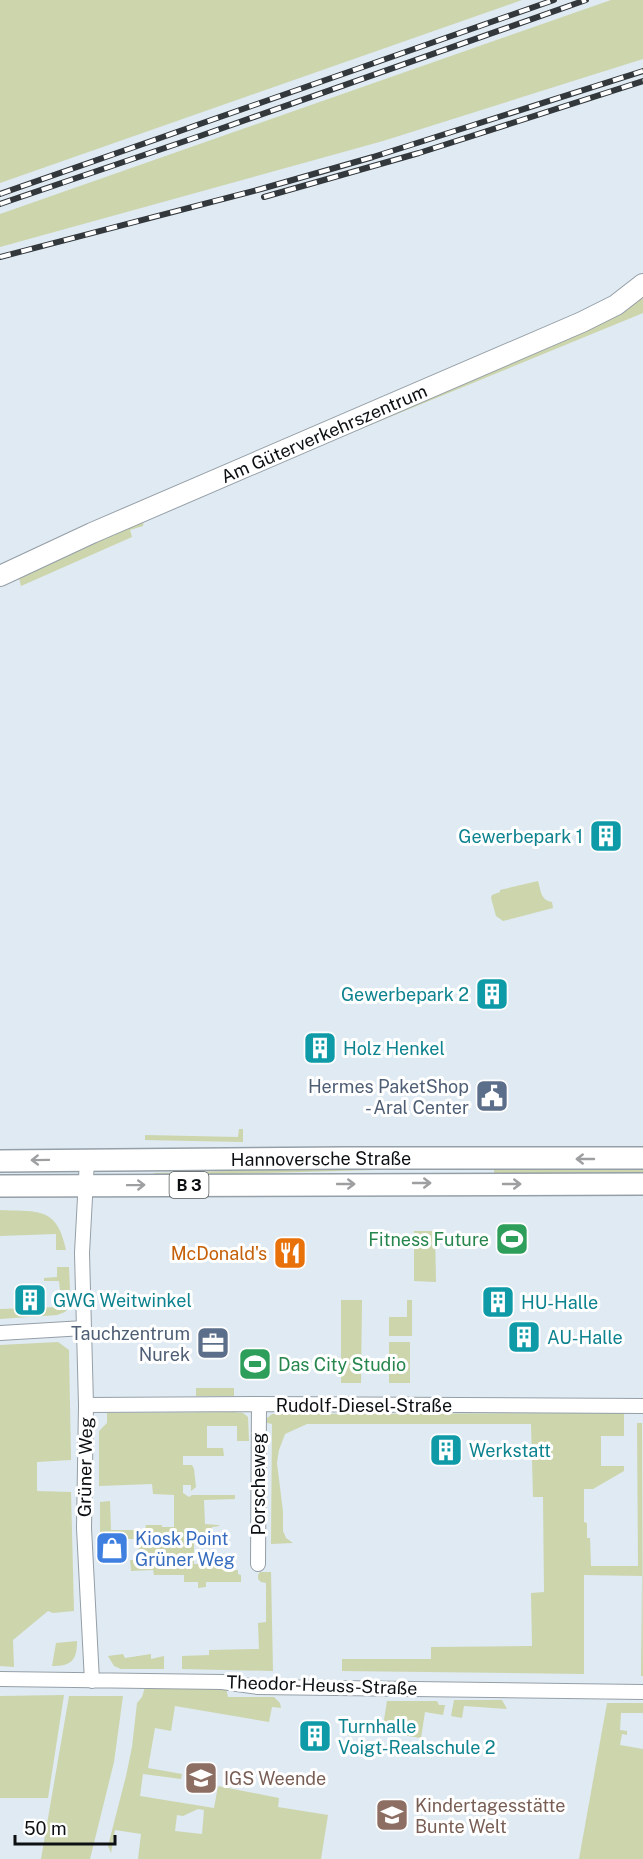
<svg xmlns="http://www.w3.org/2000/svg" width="643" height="1859" viewBox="0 0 643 1859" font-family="'Public Sans',sans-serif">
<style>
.green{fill:#cdd5ac;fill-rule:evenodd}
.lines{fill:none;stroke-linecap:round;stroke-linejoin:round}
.street-casing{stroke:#959fa7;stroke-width:16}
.secondary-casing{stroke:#959fa7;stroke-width:22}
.primary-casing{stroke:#959fa7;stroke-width:24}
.street{stroke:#fff;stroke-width:14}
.secondary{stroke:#fff;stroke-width:20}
.primary{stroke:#fff;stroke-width:21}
.rail-casing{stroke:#33383c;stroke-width:6}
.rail{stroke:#fff;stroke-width:4;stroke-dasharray:11;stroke-linecap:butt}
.oneway{stroke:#9e9fa1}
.labels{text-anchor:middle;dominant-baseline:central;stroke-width:6;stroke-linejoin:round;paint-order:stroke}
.shield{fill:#fff;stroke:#55585a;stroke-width:1.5}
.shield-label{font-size:16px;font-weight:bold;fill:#0c1013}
.street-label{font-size:18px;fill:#0c1013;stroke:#fff}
.culture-label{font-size:18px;fill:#0d838f;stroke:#fff;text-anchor:start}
.service-label{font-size:18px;fill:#4e5e75;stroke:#fff;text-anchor:end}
.leisure-label{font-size:18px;fill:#27864d;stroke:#fff;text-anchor:end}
.food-label{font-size:18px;fill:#c56008;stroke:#fff;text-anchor:end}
.shop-label{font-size:18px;fill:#366cbe;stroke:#fff;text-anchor:start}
.education-label{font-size:18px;fill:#785e54;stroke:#fff;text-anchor:start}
</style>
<rect width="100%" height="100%" fill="#dfeaf2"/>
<path class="green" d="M0,0H522L0,183Z
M611,0H643V59L383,141L0,247V214Z
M643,296V313L144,518L143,526L130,530L132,537L21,586L18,574L418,398L596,325L628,308Z
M538,881C541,890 540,900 552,902L553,908L503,921L496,916L491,898L492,895L500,892V890Z
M239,1129H243V1142L145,1140V1135L238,1137Z
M413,1166V1169L154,1176V1173Z
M494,1166H643V1176H494Z
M0,1210C38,1212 57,1206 66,1250H56V1234L0,1236Z
M414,1231H435L436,1282L414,1281Z
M57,1267H69L70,1290H60L59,1281H44V1278L57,1277Z
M60,1294H70L71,1305L65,1312L57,1315L0,1319V1309L60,1307Z
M341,1300H362L361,1383H341Z
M407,1300H412V1336H389V1317H407Z
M58,1342L69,1350L71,1460L37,1462V1491L71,1492L74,1611L53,1613L48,1611L13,1640L14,1667L0,1666V1345Z
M389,1342H410V1383H389Z
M196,1388H234V1396H196Z
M234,1412L243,1413L248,1417L249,1441H237V1426H207V1448H223L224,1456H183V1465H192L194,1469L196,1487L191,1491V1485H183V1493L189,1497L192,1495H235V1499L204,1500L205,1524L218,1525L220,1526L212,1527V1533H217V1536L194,1537V1564H223V1570H238V1574L241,1575V1582H206V1587L198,1588V1582H184V1575H154L153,1570L131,1571L130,1560H139L138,1539H125L124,1532L100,1533V1502L110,1501L111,1530H145L146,1525H162V1527H174V1495L153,1494L152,1484L99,1486V1431L107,1423V1413Z
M624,1413V1436H601V1466H624V1471L593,1489H584V1522L587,1523V1538H590L591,1566H638L637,1423H642L643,1676H641L642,1576L584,1575V1674L342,1671V1659H431V1647L532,1646L531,1593L544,1592L543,1497H533L531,1424H307L285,1434L279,1450L277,1463L283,1512V1531L286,1538L293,1543L271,1544L272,1424L267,1423V1418L272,1414H277Z
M260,1572H271L273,1671L182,1669V1656L209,1655V1650L259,1649L258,1623L266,1622V1583L261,1582L258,1579V1575Z
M77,1641C77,1661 71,1666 52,1666L56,1643Z
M123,1654L125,1658L151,1654V1659L164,1656V1669H121L114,1666L108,1656Z
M145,1687L226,1688L228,1697H274L280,1703L281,1708L272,1707L269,1722L175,1706L171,1731L155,1728L148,1768L182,1774L181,1779L143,1774L140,1796L214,1808L218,1786L279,1798L278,1807L328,1815L321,1859H138L141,1834L115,1830L111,1853L108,1846L126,1776L132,1747L137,1703L142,1697ZM198,1809L204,1810L202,1834L175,1831L177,1815L183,1816Z
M64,1695L48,1798H0V1696Z
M69,1696H123L114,1762L90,1859H41Z
M454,1700H502L507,1709L464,1706L462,1718L451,1716Z
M387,1701H437L439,1705H445L443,1715L425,1712L421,1738L382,1732Z
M607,1703H643V1713H621L620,1730L627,1731V1735L622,1734L620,1745L643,1749V1859H579Z"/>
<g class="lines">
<defs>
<path id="street" d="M87,1160L82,1253L86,1405L84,1528L92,1681
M0,1333L84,1328
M86,1405L259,1404L643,1406
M258,1564L259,1404
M0,1679L222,1682L258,1687L643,1692"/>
<g id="secondary">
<path id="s1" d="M0,576L92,533L582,322L616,305L643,284"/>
</g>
<g id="primary">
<path id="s2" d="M0,1161L345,1158H643"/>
<path d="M0,1186L643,1184"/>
</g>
</defs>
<use href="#street" class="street-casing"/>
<use href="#secondary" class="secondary-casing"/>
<use href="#primary" class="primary-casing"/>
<use href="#street" class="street"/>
<use href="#secondary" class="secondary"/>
<use href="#primary" class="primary"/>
<defs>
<path id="rail" d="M0,194L554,0
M264,197L419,153L643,81
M0,204L200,136L586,0
M0,257L261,189L373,157L643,71"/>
</defs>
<use href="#rail" class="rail-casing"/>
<use href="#rail" class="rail"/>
</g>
<defs><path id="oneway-shaft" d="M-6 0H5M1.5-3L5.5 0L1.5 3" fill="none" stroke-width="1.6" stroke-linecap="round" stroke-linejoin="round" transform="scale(1.5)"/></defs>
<g class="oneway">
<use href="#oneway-shaft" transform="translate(585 1159) rotate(180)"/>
<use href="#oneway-shaft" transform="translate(40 1160) rotate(179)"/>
<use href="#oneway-shaft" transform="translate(422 1183)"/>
<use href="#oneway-shaft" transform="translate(346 1184)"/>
<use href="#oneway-shaft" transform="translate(512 1184)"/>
<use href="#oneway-shaft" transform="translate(136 1185) rotate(-1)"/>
</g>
<defs>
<symbol id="building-square" viewBox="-11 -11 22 22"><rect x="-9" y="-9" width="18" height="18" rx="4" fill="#0f9aa8" stroke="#fff"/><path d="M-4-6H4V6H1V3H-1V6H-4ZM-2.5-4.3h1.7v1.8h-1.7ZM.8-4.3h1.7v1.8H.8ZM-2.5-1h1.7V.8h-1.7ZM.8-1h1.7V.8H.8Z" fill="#fff"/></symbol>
<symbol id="civic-square" viewBox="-11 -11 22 22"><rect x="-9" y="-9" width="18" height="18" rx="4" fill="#5c6f8a" stroke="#fff"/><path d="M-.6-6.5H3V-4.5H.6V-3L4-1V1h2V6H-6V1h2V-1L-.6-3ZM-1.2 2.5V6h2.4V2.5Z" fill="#fff"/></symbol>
<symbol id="stadium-square" viewBox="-11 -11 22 22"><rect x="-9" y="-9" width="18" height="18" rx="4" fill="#2e9e5b" stroke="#fff"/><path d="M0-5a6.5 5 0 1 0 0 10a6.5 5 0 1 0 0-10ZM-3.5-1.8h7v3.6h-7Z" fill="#fff"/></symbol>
<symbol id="restaurant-square" viewBox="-11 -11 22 22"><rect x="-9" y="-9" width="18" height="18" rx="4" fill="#e8710a" stroke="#fff"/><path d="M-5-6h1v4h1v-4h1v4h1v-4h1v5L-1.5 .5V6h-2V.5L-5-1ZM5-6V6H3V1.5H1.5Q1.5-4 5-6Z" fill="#fff"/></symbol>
<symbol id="office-square" viewBox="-11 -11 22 22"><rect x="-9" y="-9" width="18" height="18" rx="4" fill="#5c6f8a" stroke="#fff"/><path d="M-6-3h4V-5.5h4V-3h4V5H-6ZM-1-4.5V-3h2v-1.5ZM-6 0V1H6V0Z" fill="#fff"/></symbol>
<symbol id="shop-square" viewBox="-11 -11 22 22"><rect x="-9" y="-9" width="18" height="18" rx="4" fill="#3f7fe0" stroke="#fff"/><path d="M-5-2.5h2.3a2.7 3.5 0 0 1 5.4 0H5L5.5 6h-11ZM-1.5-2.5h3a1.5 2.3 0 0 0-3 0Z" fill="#fff"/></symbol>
<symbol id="school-square" viewBox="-11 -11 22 22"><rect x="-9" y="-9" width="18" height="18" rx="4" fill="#8d6e63" stroke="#fff"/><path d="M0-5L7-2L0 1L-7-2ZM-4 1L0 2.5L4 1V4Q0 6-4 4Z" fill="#fff"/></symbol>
</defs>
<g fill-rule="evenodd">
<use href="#building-square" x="587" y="817" width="38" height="38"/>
<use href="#building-square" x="473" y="975" width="38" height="38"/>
<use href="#building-square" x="301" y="1029" width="38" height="38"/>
<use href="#civic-square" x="473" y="1077" width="38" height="38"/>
<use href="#stadium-square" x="493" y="1220" width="38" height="38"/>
<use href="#restaurant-square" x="271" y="1234" width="38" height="38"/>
<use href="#building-square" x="11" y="1281" width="38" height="38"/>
<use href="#building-square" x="479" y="1283" width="38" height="38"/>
<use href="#building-square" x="505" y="1318" width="38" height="38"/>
<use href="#office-square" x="194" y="1324" width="38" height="38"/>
<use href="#stadium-square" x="236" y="1345" width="38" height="38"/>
<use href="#building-square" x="427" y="1431" width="38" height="38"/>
<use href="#shop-square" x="93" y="1529" width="38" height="38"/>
<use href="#building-square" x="296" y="1717" width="38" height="38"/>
<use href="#school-square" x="182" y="1759" width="38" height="38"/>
<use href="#school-square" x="373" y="1796" width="38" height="38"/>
</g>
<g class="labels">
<rect class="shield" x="169.5" y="1172" width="39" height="26" rx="4.5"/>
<g class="shield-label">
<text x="189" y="1185">B 3</text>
</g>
<g class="street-label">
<text stroke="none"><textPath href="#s1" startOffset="354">Am Güterverkehrszentrum</textPath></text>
<text stroke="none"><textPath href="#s2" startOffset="321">Hannoversche Straße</textPath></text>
<text x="364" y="1405">Rudolf-Diesel-Straße</text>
<text transform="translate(85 1467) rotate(-89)">Grüner Weg</text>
<text transform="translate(258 1484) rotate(-90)">Porscheweg</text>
<text transform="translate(322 1685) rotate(2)">Theodor-Heuss-Straße</text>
</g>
<g class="culture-label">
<text x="583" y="836" text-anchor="end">Gewerbepark 1</text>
<text x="469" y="994" text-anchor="end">Gewerbepark 2</text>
<text x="343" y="1048">Holz Henkel</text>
<text x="53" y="1300">GWG Weitwinkel</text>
<text x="521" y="1302">HU-Halle</text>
<text x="547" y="1337">AU-Halle</text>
<text x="469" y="1450">Werkstatt</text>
<text x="338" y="1726">Turnhalle<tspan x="338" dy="21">Voigt-Realschule 2</tspan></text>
</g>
<g class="service-label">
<text x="469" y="1086">Hermes PaketShop<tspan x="469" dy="21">- Aral Center</tspan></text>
<text x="190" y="1333">Tauchzentrum<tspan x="190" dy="21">Nurek</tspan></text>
</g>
<g class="leisure-label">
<text x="489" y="1239">Fitness Future</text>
<text x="278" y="1364" text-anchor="start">Das City Studio</text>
</g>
<g class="food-label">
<text x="267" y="1253">McDonald's</text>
</g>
<g class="shop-label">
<text x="135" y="1538">Kiosk Point<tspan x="135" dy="21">Grüner Weg</tspan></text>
</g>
<g class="education-label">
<text x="224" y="1778">IGS Weende</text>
<text x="415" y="1805">Kindertagesstätte<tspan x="415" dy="21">Bunte Welt</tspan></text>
</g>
</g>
<path d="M15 1835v9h100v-9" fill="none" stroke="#0c1013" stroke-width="3"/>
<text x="24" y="1835" font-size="18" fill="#0c1013" stroke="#ffffff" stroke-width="4.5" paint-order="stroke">50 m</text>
</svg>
